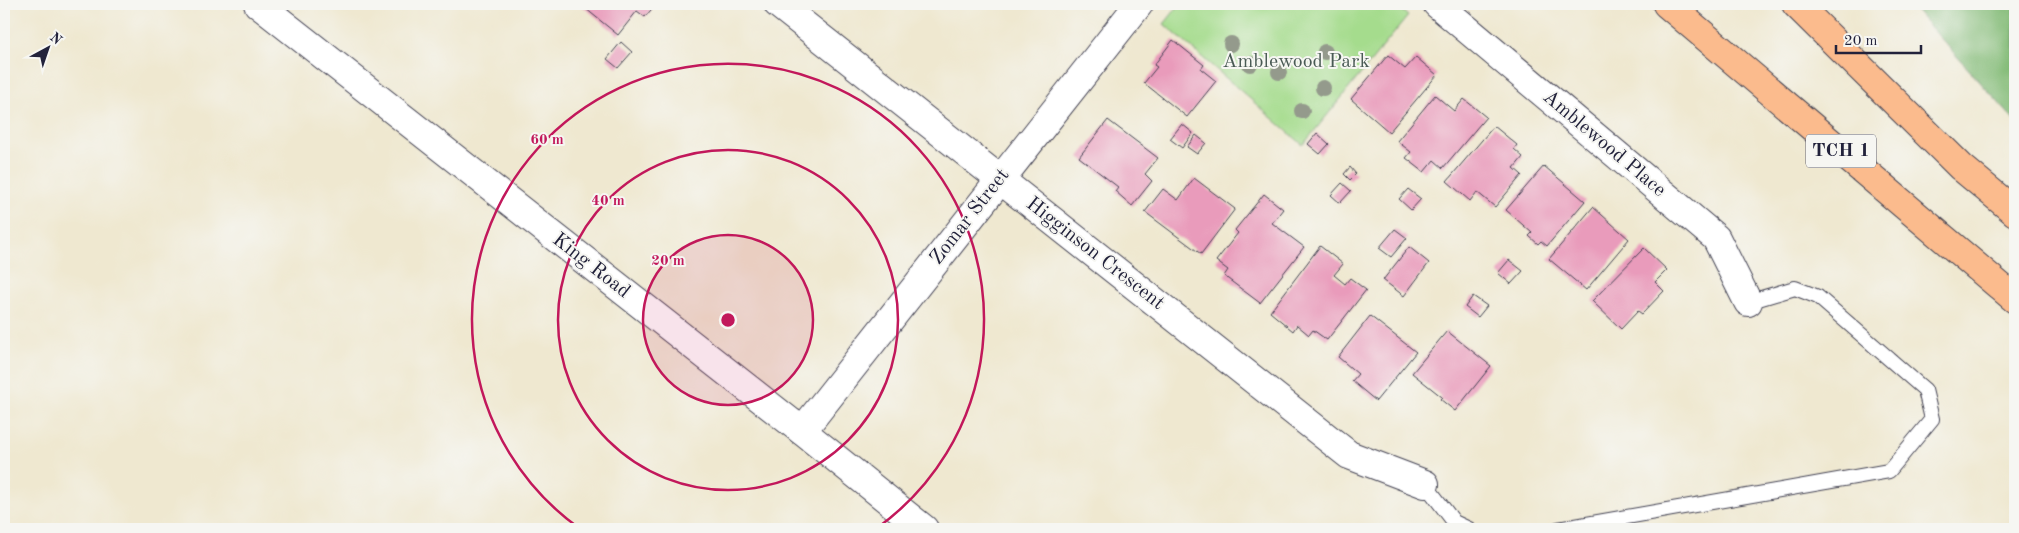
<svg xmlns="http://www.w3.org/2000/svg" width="2019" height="533" viewBox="0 0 2019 533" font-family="'Old Standard TT',serif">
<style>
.green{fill:#a5dc8d;stroke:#647f64}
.forest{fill:#84bc78;stroke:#536f5a}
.building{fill:#e99bbb}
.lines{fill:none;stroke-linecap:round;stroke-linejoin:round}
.service-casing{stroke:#414051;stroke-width:16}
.minor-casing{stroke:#414051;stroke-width:30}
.tertiary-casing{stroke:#414051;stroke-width:30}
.motorway-casing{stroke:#414051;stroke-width:30}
.service{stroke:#fff;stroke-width:14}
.minor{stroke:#fff;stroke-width:28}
.tertiary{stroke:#fff;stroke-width:28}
.motorway{stroke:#fbbb8d;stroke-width:28}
.tree{fill:#949a8c}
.ring{fill:none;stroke:#c2185b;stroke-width:2.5}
.labels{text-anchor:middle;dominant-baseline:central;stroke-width:4;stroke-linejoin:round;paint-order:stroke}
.shield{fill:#f6f6f2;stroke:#626272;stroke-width:1}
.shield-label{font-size:19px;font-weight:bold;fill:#22223b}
.park-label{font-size:20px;fill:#495a54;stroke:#f6f6f2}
.street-label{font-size:20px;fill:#22223b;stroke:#f6f6f2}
.centre{fill:#c2185b;stroke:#f6f6f2;stroke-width:2.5}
.ring-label{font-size:15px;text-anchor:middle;font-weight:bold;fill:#c2185b;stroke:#f6f6f2;stroke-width:4;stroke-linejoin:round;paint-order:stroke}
</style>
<rect width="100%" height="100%" fill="#f6f6f2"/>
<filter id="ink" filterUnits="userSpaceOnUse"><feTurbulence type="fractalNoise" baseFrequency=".02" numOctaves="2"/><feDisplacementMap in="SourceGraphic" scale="10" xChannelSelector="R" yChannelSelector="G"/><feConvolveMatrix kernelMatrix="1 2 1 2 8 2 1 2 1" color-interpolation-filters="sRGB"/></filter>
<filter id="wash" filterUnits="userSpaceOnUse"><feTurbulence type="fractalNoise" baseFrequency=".0096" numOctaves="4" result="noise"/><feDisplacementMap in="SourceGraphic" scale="20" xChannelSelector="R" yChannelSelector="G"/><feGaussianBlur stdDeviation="1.12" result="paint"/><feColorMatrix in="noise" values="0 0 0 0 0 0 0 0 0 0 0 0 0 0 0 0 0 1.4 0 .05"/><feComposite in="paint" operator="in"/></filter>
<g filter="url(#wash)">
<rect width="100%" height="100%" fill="#efe8d0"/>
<path class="green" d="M1180,4H1394L1408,16L1303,145L1164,24Z"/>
<path class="forest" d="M1910,4H2015V121Z"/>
<g id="blocks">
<path class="building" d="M580,4H656L645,17L637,11L618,35Z
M1173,40L1204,65L1201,69L1216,81L1187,117L1144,83L1157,67L1154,65Z
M621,42L632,52L618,68L607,59Z
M1388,55L1405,69L1416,57L1437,75L1389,132L1351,99Z
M1435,95L1454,111L1464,99L1486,117L1443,168L1434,160L1424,172L1406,158L1411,152L1397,141Z
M1108,120L1158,158L1145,174L1152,181L1132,206L1115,191L1118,187L1079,157Z
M1182,124L1193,133L1182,148L1170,139Z
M1494,126L1517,145L1514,149L1523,157L1514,168L1522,175L1495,207L1477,192L1470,201L1447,181Z
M1317,133L1329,144L1320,154L1308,144Z
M1196,135L1206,143L1197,154L1187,147Z
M1544,166L1585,201L1547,246L1541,241L1538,244L1529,236L1532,233L1506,210Z
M1350,167L1356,174L1350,180L1344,174Z
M1194,178L1235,209L1201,254L1145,212L1163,189L1178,200Z
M1342,183L1351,191L1340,203L1331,195Z
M1408,189L1421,199L1411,210L1399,199Z
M1264,194L1283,209L1272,223L1304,247L1260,303L1224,276L1228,270L1216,261L1238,233L1235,230Z
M1593,207L1629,239L1586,290L1549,259Z
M1395,229L1407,238L1391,257L1379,248Z
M1320,246L1343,264L1334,275L1345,284L1350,278L1366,290L1327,340L1313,330L1309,335L1297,325L1293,331L1270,312Z
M1409,247L1429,263L1404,296L1383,280Z
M1644,248L1667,270L1655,282L1664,291L1642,314L1638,311L1621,329L1592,301Z
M1509,260L1523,271L1511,284L1498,273Z
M1473,296L1487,306L1478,317L1465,307Z
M1370,316L1416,352L1376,401L1352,381L1358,374L1338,357Z
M1447,331L1491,366L1455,411L1440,399L1442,397L1412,373Z"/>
</g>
</g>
<g filter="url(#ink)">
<use href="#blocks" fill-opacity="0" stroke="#414051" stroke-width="1"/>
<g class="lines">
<defs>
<path id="service" d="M1425,484L1454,522L1469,529
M1558,529L1889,471L1932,419L1925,390L1818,297L1795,288L1748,302"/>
<path id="minor" d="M778,4L1349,455L1425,484
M1437,4L1716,238L1748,302
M802,431L1139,4"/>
<path id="tertiary" d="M258,4L802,431L924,529"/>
<path id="motorway" d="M1667,4L2015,299
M1796,4L1961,167L2015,212"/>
</defs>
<use href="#service" class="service-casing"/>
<use href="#minor" class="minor-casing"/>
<use href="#tertiary" class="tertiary-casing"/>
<use href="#motorway" class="motorway-casing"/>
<use href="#service" class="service"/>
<use href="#minor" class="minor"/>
<use href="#tertiary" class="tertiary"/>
<use href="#motorway" class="motorway"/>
</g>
<g class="tree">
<circle cx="1231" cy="44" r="8"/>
<circle cx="1325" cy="52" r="8"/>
<circle cx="1250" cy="64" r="8"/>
<circle cx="1279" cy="72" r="8"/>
<circle cx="1323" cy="88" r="8"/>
<circle cx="1302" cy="111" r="8"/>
</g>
</g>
<circle cx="728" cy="320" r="85" fill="#c2185b" fill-opacity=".12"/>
<g class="ring">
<circle cx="728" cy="320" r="85"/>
<circle cx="728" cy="320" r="170"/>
<path d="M579 528A256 256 0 1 1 877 528"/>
</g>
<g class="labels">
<rect class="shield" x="1806" y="134.5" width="70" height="33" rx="4"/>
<g class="shield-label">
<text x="1841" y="151">TCH 1</text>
</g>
<g class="park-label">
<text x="1296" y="62">Amblewood Park</text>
</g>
<g class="street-label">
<text transform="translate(1604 144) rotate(40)">Amblewood Place</text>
<text transform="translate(970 217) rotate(-52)">Zomar Street</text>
<text transform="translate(1095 254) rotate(38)">Higginson Crescent</text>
<text transform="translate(591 266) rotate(38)">King Road</text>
</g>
</g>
<circle cx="728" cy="320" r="8" class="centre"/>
<g class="ring-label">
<text x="547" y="144">60 m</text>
<text x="608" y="205">40 m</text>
<text x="668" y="265">20 m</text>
</g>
<rect width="2019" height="533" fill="none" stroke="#f6f6f2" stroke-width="20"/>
<g transform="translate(48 48) rotate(40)" stroke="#f6f6f2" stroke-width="4" paint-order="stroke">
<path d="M0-4L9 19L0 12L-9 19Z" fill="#22223b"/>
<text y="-8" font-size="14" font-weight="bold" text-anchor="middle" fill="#22223b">N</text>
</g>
<path d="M1836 45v8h85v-8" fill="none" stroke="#22223b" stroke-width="2.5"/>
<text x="1844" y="45" font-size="15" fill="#22223b" stroke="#f6f6f2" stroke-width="4" paint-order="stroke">20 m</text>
</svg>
